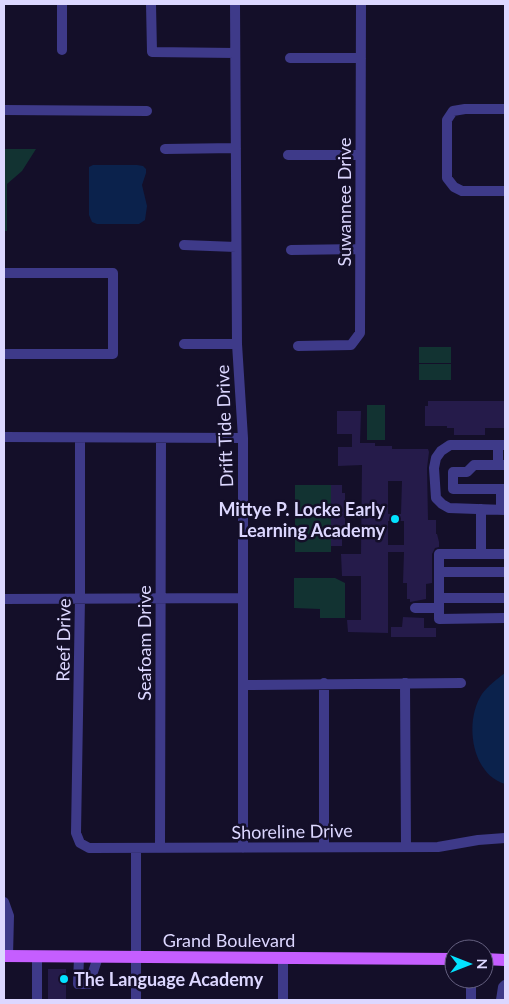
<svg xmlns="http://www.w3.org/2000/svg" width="509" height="1004" viewBox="0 0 509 1004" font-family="Lato,sans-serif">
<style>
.green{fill:#123332}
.water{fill:#0b224c}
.building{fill:#251b4a;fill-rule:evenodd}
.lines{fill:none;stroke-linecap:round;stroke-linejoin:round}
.minor{stroke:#3e3a89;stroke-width:10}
.major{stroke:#c55eff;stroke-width:12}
.poi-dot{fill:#03e2ff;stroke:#140f29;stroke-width:2}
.labels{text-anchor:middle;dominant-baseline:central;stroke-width:5;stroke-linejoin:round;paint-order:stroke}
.street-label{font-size:18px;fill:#dcd7ff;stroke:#140f29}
.poi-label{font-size:18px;font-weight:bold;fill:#dcd7ff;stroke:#140f29;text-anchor:end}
</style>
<rect width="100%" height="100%" fill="#140f29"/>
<path class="green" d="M4,149H36L22,171L7,184V231H4Z
M419,347H451V363H419Z
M419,364H451V380H419Z
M367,405H385V440H367Z
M295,485H331V552H295Z
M294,578H335L345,583V618H320V609L294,608Z"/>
<path class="water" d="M93,165H137L143,166L146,169V173L142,185L147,206L145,220L139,224H97L92,222L89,215V167Z
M505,673V784C471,774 464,721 482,694C487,687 498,678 505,673Z"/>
<path class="building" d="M428,401H505V428H485V435H454V428H447V426H425V406H428Z
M337,411H361L360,443H375V446H392V449H428L429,452L427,468L428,520H436V534H437L439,542V547L435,548L432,554V583L426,584V599L410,602V599H407V583H403L404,552H388V633L348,632L347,620H361V576H342L341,554H361L362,465L338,466V447H352V434H337ZM388,481H402L401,514H388ZM388,521H404V545H388Z
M331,485H342V493H345V539H342V546H331Z
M403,617L424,618V628H436V637H391V627H402Z
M48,969H66V1000H48Z"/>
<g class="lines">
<path class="minor" d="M62,4V50
M151,4L152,52L235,53
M235,4L237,344L243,438V848
M290,58H361
M505,109H465L453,111L447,120V178L454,187L462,191H505
M4,110L147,111
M165,149L236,148
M288,155H360
M184,245L236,247
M291,250L360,249
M4,273H113V354H4
M184,344H237
M298,346L351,345L360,333L361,4
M4,437L243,438
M80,438V598L76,833L80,843L89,848L438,847L478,840L505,838
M498,445V465
M505,445H450L441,451L436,458L434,468L436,498L442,504L449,508L505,510
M505,465H474L467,472H453V489H505
M481,509V554
M501,509V489
M505,554H439V619L505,618
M439,572H505
M439,598H505
M4,599L243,598
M415,608H439
M324,683V847
M405,683L406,846
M244,685L461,683
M136,848V1000
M160,848L161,438
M4,902L9,916L8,956
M37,957V1000
M79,957L78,984H89L98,957
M283,957V1000
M471,979V1000
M501,1000L503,987L505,985"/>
<path class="major" d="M4,956L454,959
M484,959L505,960"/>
</g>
<g class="poi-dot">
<circle cx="395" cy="519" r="5"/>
<circle cx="64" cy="979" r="5"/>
</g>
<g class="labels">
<g class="street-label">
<text transform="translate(344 202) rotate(-90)">Suwannee Drive</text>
<text transform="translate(224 426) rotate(-92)">Drift Tide Drive</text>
<text transform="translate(63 640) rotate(-89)">Reef Drive</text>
<text transform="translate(144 643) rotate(-90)">Seafoam Drive</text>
<text transform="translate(292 831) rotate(-1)">Shoreline Drive</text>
<text x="229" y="940">Grand Boulevard</text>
</g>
<g class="poi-label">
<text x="385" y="509">Mittye P. Locke Early<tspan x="385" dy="21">Learning Academy</tspan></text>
<text x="74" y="979" text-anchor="start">The Language Academy</text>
</g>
</g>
<rect width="509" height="1004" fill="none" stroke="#dcd7ff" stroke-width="10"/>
<g transform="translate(469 964) rotate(90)"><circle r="24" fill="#140f29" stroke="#645f7f"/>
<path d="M0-4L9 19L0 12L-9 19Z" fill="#03e2ff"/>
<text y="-8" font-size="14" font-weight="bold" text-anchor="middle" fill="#dcd7ff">N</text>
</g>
</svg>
